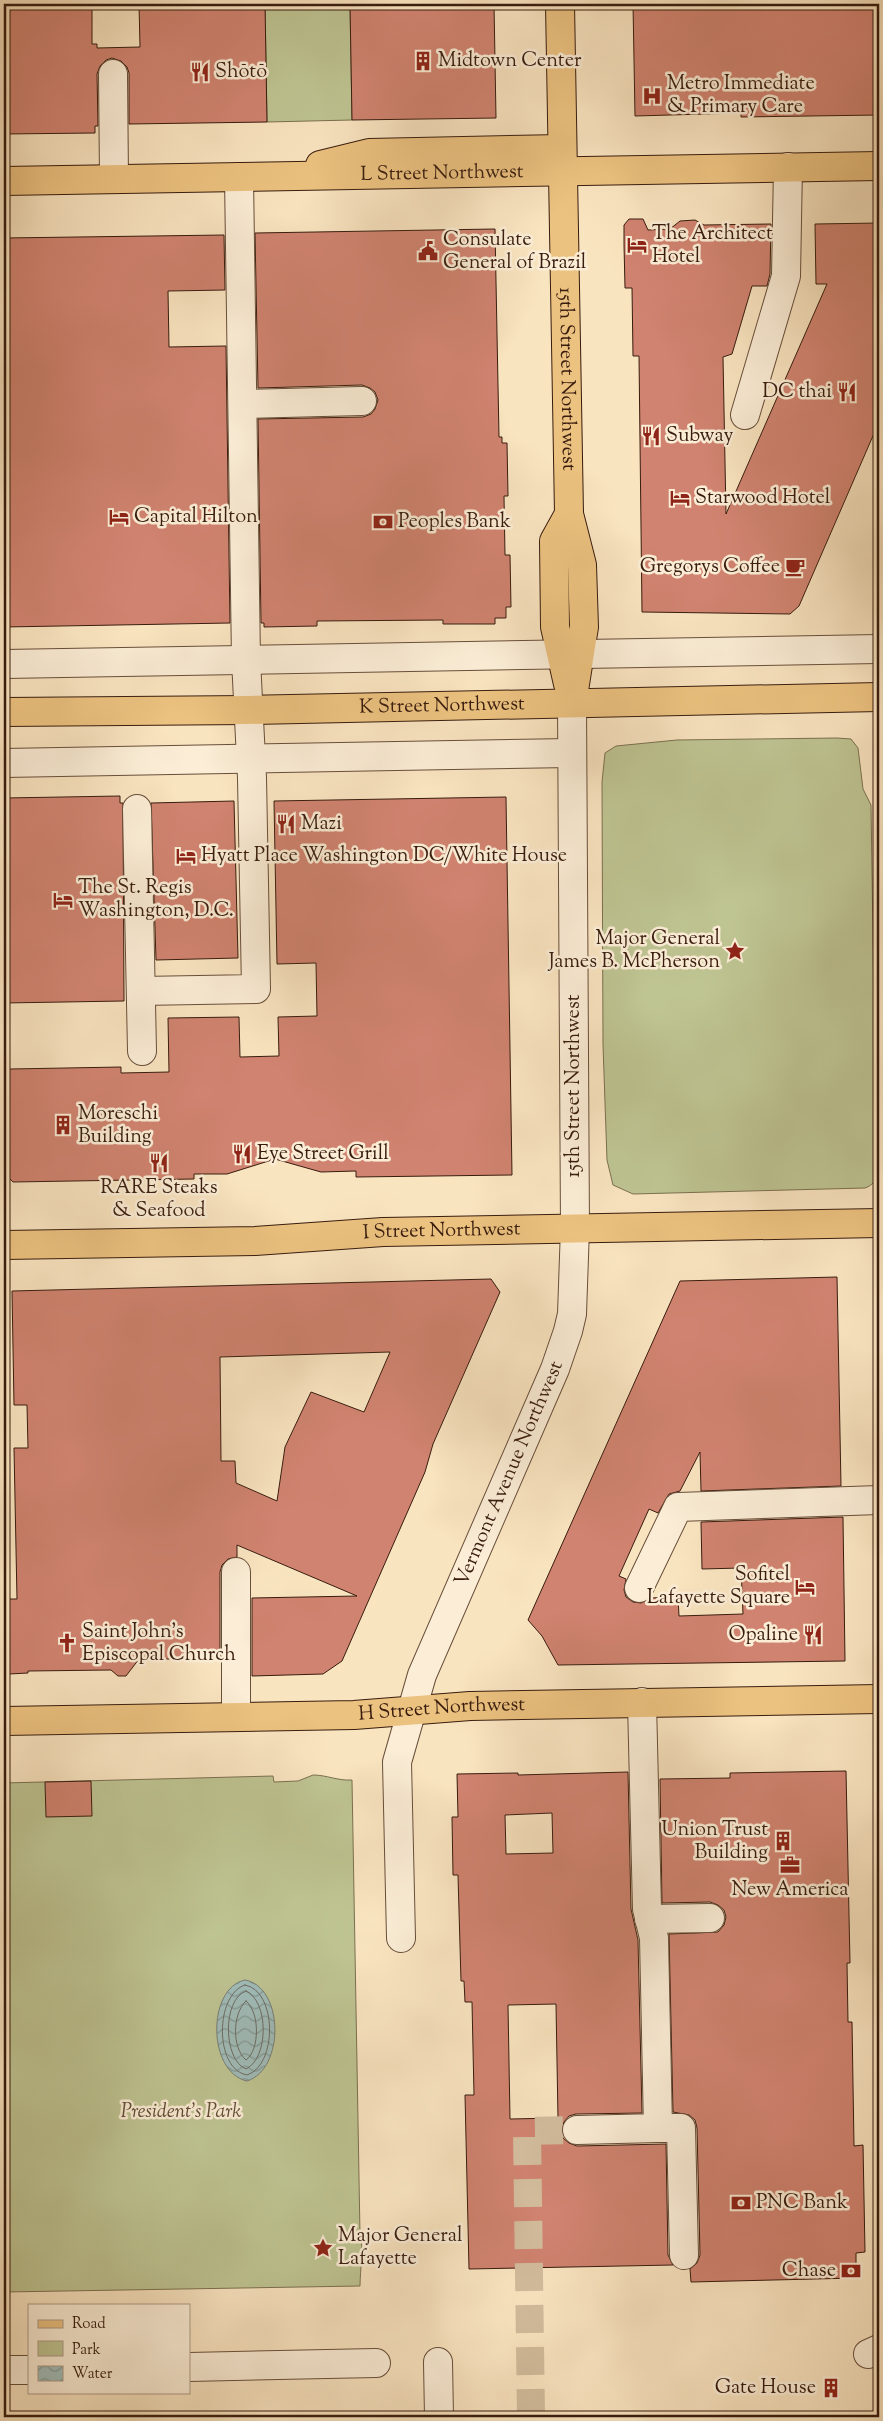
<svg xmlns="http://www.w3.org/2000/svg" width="883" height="2421" viewBox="0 0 883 2421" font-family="'Sorts Mill Goudy',serif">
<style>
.green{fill:#bec492;stroke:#7b7050}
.water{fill:url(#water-waves);stroke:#767d75}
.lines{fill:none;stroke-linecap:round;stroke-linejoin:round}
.shore{stroke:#6c6c64;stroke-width:1}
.building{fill:#d08370;stroke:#381c0e;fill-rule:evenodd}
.minor-tunnel{stroke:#d2bc9c;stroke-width:28;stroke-dasharray:28 14;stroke-linecap:butt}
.minor-casing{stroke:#684e3a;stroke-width:30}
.major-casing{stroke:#381c0e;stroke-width:30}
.highway-casing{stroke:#381c0e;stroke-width:30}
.minor{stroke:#fbedd6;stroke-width:28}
.major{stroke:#ecc280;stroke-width:28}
.highway{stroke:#ecc280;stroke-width:28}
.labels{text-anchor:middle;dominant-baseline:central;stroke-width:5;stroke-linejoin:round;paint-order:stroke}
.poi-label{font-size:20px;fill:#381c0e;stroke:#fbedd6;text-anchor:start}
.street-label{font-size:20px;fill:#381c0e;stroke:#fbedd6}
.park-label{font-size:20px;font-style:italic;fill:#604e36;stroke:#fbedd6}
</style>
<defs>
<pattern id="water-waves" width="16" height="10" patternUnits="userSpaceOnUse" patternTransform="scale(1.25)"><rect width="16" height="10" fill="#a0bdba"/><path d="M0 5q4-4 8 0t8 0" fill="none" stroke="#839996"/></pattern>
</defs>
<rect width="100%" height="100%" fill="#f9e4c0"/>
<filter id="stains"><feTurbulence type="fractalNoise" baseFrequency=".004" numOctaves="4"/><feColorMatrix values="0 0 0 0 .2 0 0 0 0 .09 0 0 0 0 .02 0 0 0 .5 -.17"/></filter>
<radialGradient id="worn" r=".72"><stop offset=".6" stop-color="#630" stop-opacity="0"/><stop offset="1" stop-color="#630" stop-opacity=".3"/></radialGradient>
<path class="green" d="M265,4H350L352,120L267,122Z
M837,738L851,739L858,748L863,789L871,805L876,1142C879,1160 883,1182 865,1188L633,1194L613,1185L607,1160L603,1045L602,782L605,753L616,746L677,740Z
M313,1775C327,1775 338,1781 352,1780L360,2235C364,2249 360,2270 360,2286L4,2292V1783L273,1776L274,1782L298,1781Z"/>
<path class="water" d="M245,1980C284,1987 285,2069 247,2081C207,2072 207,1988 245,1980Z"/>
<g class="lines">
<path class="shore" d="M245,1985C277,1990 278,2065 247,2075C214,2069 215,1994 245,1985Z
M246,1991C269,2001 269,2058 246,2069C223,2060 222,1999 246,1991Z
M246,2001C260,2012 260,2050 246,2060C232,2048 232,2014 246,2001Z"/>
</g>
<path class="building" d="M4,4H92V44H97V48L140,47L139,4H265L267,122L129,124V73L127,67L121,61L112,58L106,60L100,66L97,74L98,126H95V133L4,134Z
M350,4H494L496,118L352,120Z
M633,4H879V115L741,117V113L635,116Z
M629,219H643L648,230L670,229L680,221L695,220L704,225L771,224L770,274L767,286H752L732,354L723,357L726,514L827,284H816L815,224L879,223V422L799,606L790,614L642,612L639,356H633L632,288H625L624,244V225Z
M495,229L499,437H502V443H507L508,496H504L505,555H510L511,607H506V618H495V624H443V620L317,621V626L264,627V623H261L258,419L363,417L371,414L375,409L378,400L375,392L370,388L362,385L258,388L255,233Z
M224,235L225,290L168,291L169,347L226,346L230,623L4,627V350H6L4,238Z
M120,796V803H123L124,1001L4,1003V798Z
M506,797L512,1175L356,1177V1171L321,1172L275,1159L227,1174H194V1179L13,1182L4,1173V1076L10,1069L121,1067V1073L169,1072L168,1018L239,1017L240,1057L279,1056L278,1017L317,1016L316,963L277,964L274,801Z
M234,801L238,958L156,960L151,803Z
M837,1277L841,1486L701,1491L700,1452L680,1491L669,1494L658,1513L649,1509L619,1576L626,1579L624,1590L626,1597L633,1602L641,1603L650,1598L678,1597L679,1616L743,1614L741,1568L702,1569L701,1522L843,1517L845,1661L558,1665L542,1636L528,1620L680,1281Z
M491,1279L500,1292L433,1444L425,1472L342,1661L323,1674L252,1676V1598L357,1596L237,1545V1557L228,1559L222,1565L220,1572V1659H139L126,1676H118L111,1670L28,1671V1673L9,1674L8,1661H4V1614H8L7,1599H17L14,1448H28L27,1405H14L12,1291ZM390,1352L364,1412L311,1392L285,1447L277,1501L236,1483L235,1461H221L220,1357Z
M846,1771L850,1963H847L848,2022H852L854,2146L863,2145L865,2252L856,2253V2278L691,2282L690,2269L697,2263L700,2255L697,2128L695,2120L689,2115L673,2112L669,1934L718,1932L724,1925L726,1917L724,1910L718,1905L710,1902L662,1903L660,1779L730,1778V1773Z
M628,1772L631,1909L638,1940L642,2113L576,2114L569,2116L564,2122L561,2131L563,2138L569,2143L577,2146L666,2144L668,2255L673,2265L469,2269L465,2095H474L472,2002H465L464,1981H461L458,1875H453L452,1817H458L457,1774L518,1773V1775ZM552,1813L553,1853L506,1854L505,1815ZM556,2004L558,2118L510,2119L508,2005Z
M91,1781L92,1816L46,1817L45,1782Z"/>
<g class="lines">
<path class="minor-tunnel" d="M531,2417L527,2131L577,2130"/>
<defs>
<g id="minor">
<path d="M113,74L114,179"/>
<path d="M243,404L362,401"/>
<path d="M745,415L786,276L788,167"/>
<path d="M4,664L879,649"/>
<path d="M4,763L571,753"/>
<path d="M137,809L142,1051"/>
<path d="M141,991L256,989L252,778L246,660L239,177"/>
<path d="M236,1572V1717"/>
<path d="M639,1588L678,1507L879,1500"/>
<path d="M649,1919L710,1918"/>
<path id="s1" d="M401,1938L397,1762L422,1675L555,1369L568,1331L572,1314L575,1228L572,703"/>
<path d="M658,2128H681L684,2255"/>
<path d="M577,2130L658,2128L654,1938L647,1909L642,1702"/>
<path d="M868,2354L879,2349"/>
<path d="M438,2362L439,2417"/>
<path d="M189,2367L376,2363"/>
<path d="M4,2370H29"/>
</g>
<g id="major">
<path id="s2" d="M560,4L569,514L582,565L584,627L572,703"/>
<path d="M320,165L369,153L562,149"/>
<path id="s3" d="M4,181L879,166"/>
<path d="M568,684L555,627L554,541L569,514"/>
<path id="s4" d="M4,1245L255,1241L383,1232L879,1223"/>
<path id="s5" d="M4,1721L354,1715L470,1706L879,1699"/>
</g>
<g id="highway">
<path id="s6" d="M4,712L248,710L879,697"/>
</g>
</defs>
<use href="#minor" class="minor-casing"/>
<use href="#major" class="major-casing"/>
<use href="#highway" class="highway-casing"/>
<use href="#minor" class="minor"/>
<use href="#major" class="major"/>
<use href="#highway" class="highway"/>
</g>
<defs>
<symbol id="building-bare" viewBox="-9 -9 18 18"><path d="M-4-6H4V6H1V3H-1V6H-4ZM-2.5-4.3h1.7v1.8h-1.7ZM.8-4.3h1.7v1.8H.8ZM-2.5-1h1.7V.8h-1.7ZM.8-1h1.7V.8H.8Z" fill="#8f2418" stroke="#fbedd6" stroke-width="2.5" paint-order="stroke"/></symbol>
<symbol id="restaurant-bare" viewBox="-9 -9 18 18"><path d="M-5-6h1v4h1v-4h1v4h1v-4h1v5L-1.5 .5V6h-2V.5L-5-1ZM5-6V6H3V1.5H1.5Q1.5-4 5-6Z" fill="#8f2418" stroke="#fbedd6" stroke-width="2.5" paint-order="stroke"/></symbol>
<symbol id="hospital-bare" viewBox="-9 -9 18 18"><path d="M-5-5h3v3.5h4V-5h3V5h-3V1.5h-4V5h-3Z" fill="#8f2418" stroke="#fbedd6" stroke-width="2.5" paint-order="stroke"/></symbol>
<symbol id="hotel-bare" viewBox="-9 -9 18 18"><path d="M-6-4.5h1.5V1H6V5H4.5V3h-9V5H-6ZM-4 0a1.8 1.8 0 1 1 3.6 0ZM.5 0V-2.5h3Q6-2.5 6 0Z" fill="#8f2418" stroke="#fbedd6" stroke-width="2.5" paint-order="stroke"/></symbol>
<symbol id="civic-bare" viewBox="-9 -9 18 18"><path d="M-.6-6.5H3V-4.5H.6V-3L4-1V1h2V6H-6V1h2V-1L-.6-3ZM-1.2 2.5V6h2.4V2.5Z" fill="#8f2418" stroke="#fbedd6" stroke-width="2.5" paint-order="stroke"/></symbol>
<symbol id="bank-bare" viewBox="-9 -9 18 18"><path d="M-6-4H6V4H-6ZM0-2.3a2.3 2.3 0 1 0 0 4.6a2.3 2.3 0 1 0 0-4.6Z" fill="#8f2418" stroke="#fbedd6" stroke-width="2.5" paint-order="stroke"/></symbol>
<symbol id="cafe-bare" viewBox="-9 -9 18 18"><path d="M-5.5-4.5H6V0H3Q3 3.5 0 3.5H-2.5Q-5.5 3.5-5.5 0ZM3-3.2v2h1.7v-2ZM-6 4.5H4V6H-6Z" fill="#8f2418" stroke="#fbedd6" stroke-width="2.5" paint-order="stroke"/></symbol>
<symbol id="sight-bare" viewBox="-9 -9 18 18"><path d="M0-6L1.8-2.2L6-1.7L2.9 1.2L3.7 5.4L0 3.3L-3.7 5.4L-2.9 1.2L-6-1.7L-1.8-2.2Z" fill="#8f2418" stroke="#fbedd6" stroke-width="2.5" paint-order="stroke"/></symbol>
<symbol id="church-bare" viewBox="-9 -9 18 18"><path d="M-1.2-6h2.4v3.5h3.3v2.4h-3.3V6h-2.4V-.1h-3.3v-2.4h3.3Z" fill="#8f2418" stroke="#fbedd6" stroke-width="2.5" paint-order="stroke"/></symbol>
<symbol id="office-bare" viewBox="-9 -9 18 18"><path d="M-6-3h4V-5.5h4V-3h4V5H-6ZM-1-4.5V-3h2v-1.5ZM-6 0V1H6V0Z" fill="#8f2418" stroke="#fbedd6" stroke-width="2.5" paint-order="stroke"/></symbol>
</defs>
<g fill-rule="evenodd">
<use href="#building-bare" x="409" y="47" width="28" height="28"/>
<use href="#restaurant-bare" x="186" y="58" width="28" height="28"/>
<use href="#hospital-bare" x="638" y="82" width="28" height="28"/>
<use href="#hotel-bare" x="623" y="231" width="28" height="28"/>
<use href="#civic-bare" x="414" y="237" width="28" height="28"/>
<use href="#restaurant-bare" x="833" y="378" width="28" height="28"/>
<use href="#restaurant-bare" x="637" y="422" width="28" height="28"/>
<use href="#hotel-bare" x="666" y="484" width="28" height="28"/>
<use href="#hotel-bare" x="105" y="503" width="28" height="28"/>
<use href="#bank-bare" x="369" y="508" width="28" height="28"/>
<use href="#cafe-bare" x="781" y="553" width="28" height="28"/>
<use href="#restaurant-bare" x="272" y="810" width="28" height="28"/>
<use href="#hotel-bare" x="172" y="842" width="28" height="28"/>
<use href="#hotel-bare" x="49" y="886" width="28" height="28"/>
<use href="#sight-bare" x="721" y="937" width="28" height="28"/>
<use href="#building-bare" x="49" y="1111" width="28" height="28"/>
<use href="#restaurant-bare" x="228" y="1140" width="28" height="28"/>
<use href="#restaurant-bare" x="145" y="1149" width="28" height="28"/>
<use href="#hotel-bare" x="791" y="1573" width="28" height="28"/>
<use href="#restaurant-bare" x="799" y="1621" width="28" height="28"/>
<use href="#church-bare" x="53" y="1629" width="28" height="28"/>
<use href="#building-bare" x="769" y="1827" width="28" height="28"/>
<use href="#office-bare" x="776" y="1851" width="28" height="28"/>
<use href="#bank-bare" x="727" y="2189" width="28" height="28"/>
<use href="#sight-bare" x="309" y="2234" width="28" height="28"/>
<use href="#bank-bare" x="837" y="2257" width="28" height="28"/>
<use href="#building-bare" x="817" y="2374" width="28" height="28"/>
</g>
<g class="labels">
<g class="poi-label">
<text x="438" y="61">Midtown Center</text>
<text x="215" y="72">Shōtō</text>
<text x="667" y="84">Metro Immediate<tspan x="667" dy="23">&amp; Primary Care</tspan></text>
<text x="652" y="234">The Architect<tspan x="652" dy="23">Hotel</tspan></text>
<text x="443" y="240">Consulate<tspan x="443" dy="23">General of Brazil</tspan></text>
<text x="832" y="392" text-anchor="end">DC thai</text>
<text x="666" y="436">Subway</text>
<text x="695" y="498">Starwood Hotel</text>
<text x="134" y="517">Capital Hilton</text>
<text x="398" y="522">Peoples Bank</text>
<text x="780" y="567" text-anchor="end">Gregorys Coffee</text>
<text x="301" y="824">Mazi</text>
<text x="201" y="856">Hyatt Place Washington DC/White House</text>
<text x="78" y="888">The St. Regis<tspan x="78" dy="23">Washington, D.C.</tspan></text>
<text x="720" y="939" text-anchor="end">Major General<tspan x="720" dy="23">James B. McPherson</tspan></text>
<text x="78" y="1114">Moreschi<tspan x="78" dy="23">Building</tspan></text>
<text x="257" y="1154">Eye Street Grill</text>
<text x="159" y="1188" text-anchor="middle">RARE Steaks<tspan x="159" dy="23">&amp; Seafood</tspan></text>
<text x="790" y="1575" text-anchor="end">Sofitel<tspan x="790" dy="23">Lafayette Square</tspan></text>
<text x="82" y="1632">Saint John's<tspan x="82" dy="23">Episcopal Church</tspan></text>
<text x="798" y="1635" text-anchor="end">Opaline</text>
<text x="768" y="1830" text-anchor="end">Union Trust<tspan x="768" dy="23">Building</tspan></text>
<text x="790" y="1890" text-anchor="middle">New America</text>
<text x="756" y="2203">PNC Bank</text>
<text x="338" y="2236">Major General<tspan x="338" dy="23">Lafayette</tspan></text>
<text x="836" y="2271" text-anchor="end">Chase</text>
<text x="816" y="2388" text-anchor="end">Gate House</text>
</g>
<g class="street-label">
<text stroke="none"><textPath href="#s3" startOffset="438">L Street Northwest</textPath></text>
<text stroke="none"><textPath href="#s2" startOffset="375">15th Street Northwest</textPath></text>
<text stroke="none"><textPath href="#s6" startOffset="438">K Street Northwest</textPath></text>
<text transform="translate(574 1086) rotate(-90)">15th Street Northwest</text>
<text stroke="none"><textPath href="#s4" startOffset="438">I Street Northwest</textPath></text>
<text stroke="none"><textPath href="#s1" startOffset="486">Vermont Avenue Northwest</textPath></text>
<text stroke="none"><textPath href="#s5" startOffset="438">H Street Northwest</textPath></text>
</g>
<g class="park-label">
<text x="181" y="2112">President's Park</text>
</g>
</g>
<rect width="883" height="2421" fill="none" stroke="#f9e4c0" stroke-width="20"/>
<rect x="5" y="5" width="873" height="2411" fill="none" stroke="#381c0e" stroke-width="2.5"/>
<rect x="10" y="10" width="863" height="2401" fill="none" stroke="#381c0e"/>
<rect x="28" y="2304" width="162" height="90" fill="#fbedd6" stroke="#ad9986"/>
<rect x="38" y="2320" width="25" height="8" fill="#ecc280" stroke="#ad9986"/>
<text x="72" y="2328" font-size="15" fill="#381c0e">Road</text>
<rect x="38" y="2341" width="25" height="15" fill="#bec492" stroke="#ad9986"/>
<text x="72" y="2354" font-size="15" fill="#381c0e">Park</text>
<rect x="38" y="2366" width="25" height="15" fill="url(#water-waves)" stroke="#ad9986"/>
<text x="72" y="2378" font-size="15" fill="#381c0e">Water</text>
<rect width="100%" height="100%" filter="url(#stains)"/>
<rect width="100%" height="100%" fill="url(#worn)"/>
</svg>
